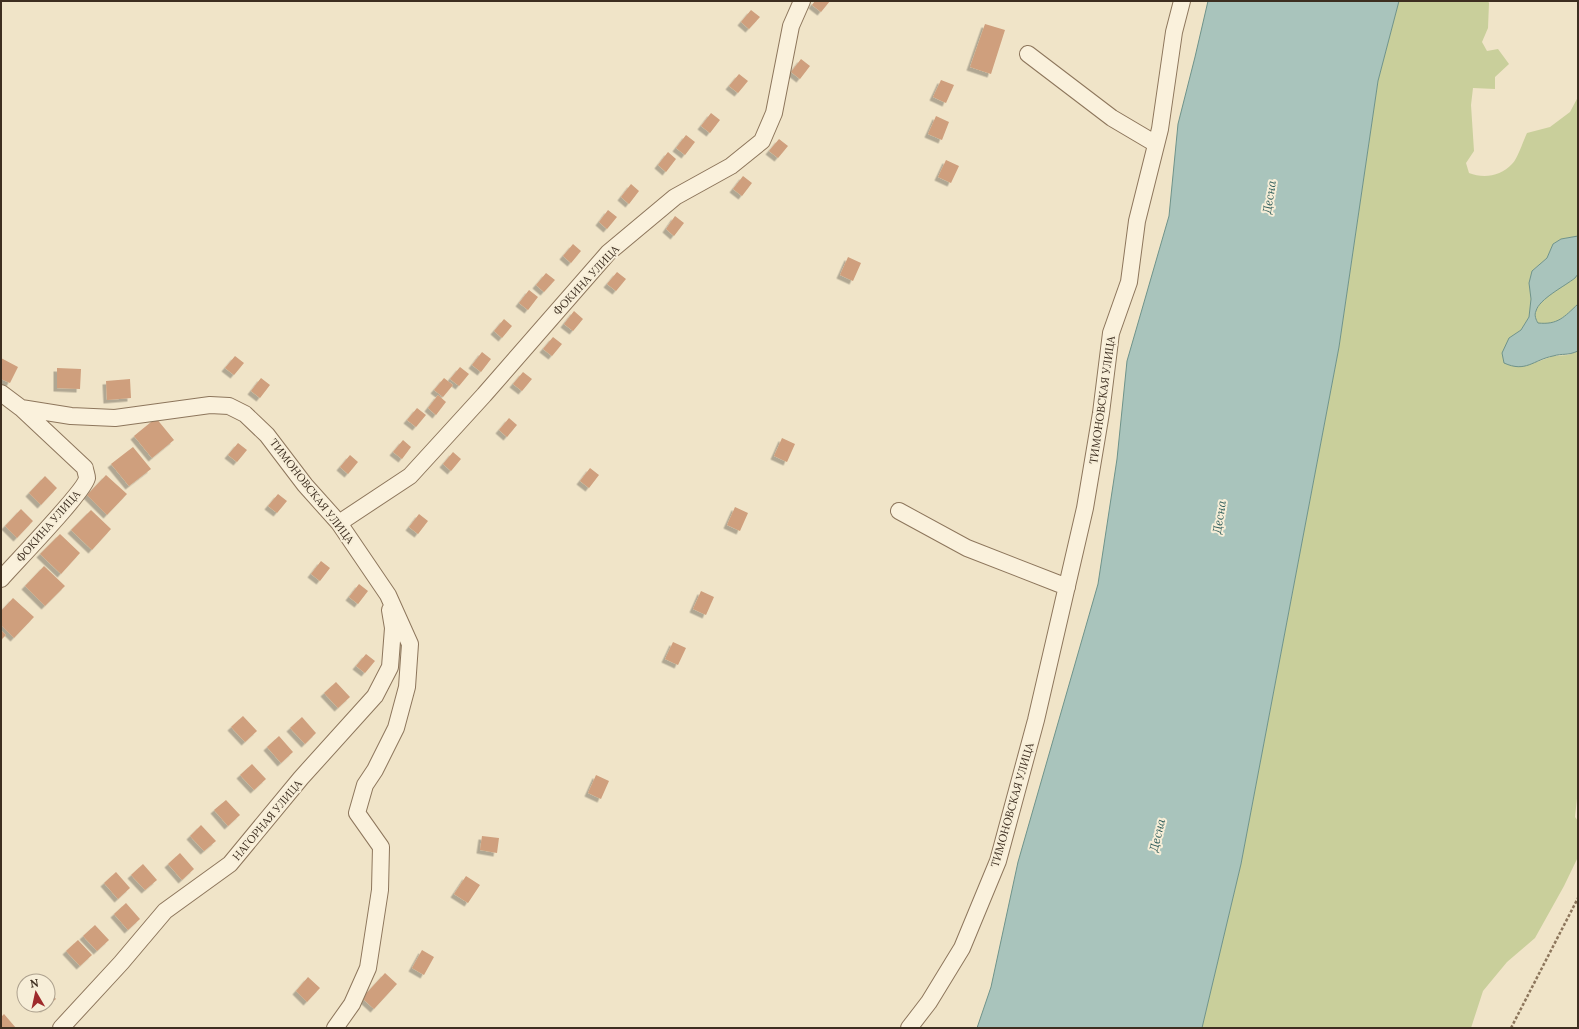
<svg xmlns="http://www.w3.org/2000/svg" width="1579" height="1029" viewBox="0 0 1579 1029" font-family="Lora,serif">
<style>
.green{fill:#c9cf9b}
.water{fill:#a9c4bc;stroke:#6f938a}
.building{fill:#cf9f7d;filter:url(#shadow)}
.lines{fill:none;stroke-linecap:round;stroke-linejoin:round}
.minor-casing{stroke:#8d765c;stroke-width:18}
.path{stroke:#8d765c;stroke-width:2.5;stroke-dasharray:3 2;stroke-linecap:butt}
.minor{stroke:#faf1dc;stroke-width:16}
.labels{text-anchor:middle;dominant-baseline:central;stroke-width:4;stroke-linejoin:round;paint-order:stroke}
.street-label{font-size:11px;fill:#3d2e20;stroke:#f7eed8}
.water-label{font-size:12px;font-style:italic;fill:#2f5d5a;stroke:#f7eed8}
</style>
<defs>
<filter id="shadow"><feDropShadow dx="-3.5" dy="3.5" stdDeviation="0" flood-color="#0004"/></filter>
</defs>
<rect width="100%" height="100%" fill="#f0e4c8"/>
<path class="green" d="M1399,1H1488L1489,3L1488,28L1482,42L1487,51L1498,49L1509,64L1495,77V89L1473,88L1471,105L1474,151L1466,163L1469,173C1484,179 1501,176 1512,164C1518,158 1523,141 1527,133L1550,127L1570,112L1578,97V236L1561,239L1553,244L1547,258L1532,271L1529,283L1531,299L1529,317L1521,330L1509,338L1537,362L1553,356L1568,355L1578,351V789L1575,817L1578,821V857L1564,886L1535,938L1507,962L1483,991L1471,1028H1202L1241,864L1339,347L1378,81Z
M1578,274V304C1564,317 1558,325 1538,324C1536,320 1534,315 1536,311C1539,299 1565,285 1575,278Z"/>
<path class="water" d="M1208,1H1399L1378,81L1339,347L1241,864L1202,1028H977L991,987L1018,862L1098,584L1117,459L1127,361L1169,216L1178,124L1195,57Z
M1578,236V274L1575,278C1565,286 1539,299 1536,311C1534,315 1536,320 1538,323C1558,325 1564,317 1578,304V351C1567,356 1563,353 1553,356C1533,360 1526,373 1504,363L1502,353L1509,338L1521,330L1529,317L1531,299L1529,283L1532,271L1547,258L1553,244L1561,239Z"/>
<path class="building" d="M815,1H830L821,12L812,5Z
M751,10L760,17L749,29L741,22Z
M985,24L1005,30L991,74L970,67Z
M801,59L810,66L800,79L791,72Z
M739,74L748,81L738,93L729,86Z
M941,80L954,85L946,103L933,97Z
M711,113L720,120L710,133L701,126Z
M936,116L949,122L942,140L928,134Z
M686,135L695,142L685,155L676,148Z
M779,139L788,146L778,158L769,151Z
M668,152L676,159L666,172L658,165Z
M946,160L959,166L951,183L938,177Z
M743,176L752,183L742,196L733,189Z
M631,184L639,191L629,204L621,197Z
M608,210L617,217L607,229L599,222Z
M675,216L684,223L674,236L666,229Z
M573,244L581,251L571,263L563,256Z
M848,257L861,263L853,281L840,275Z
M617,272L626,279L616,291L607,284Z
M546,273L555,280L544,292L536,285Z
M529,290L538,297L528,310L519,303Z
M574,311L583,319L573,331L564,324Z
M504,319L512,326L502,338L494,331Z
M553,337L562,344L552,356L543,349Z
M482,352L491,359L481,372L472,365Z
M235,356L244,363L234,375L225,368Z
M1,358L18,367L10,383L1,379Z
M460,367L469,374L459,386L450,379Z
M57,368L81,369L80,389L57,388Z
M523,372L532,379L522,391L513,384Z
M261,378L270,385L260,398L251,391Z
M444,378L453,385L443,397L434,390Z
M130,379L131,398L107,400L106,381Z
M438,395L446,402L436,415L428,408Z
M417,408L426,415L416,427L407,420Z
M156,418L174,440L152,458L134,436Z
M509,418L517,425L507,437L499,430Z
M782,438L795,444L787,462L774,456Z
M403,440L411,447L402,459L393,452Z
M238,443L247,450L237,462L228,455Z
M133,447L151,469L129,486L111,464Z
M453,452L461,459L451,471L443,464Z
M350,455L358,462L348,474L340,467Z
M590,468L599,475L589,488L580,481Z
M106,475L127,494L107,515L87,495Z
M45,476L57,488L41,505L29,493Z
M278,494L287,501L277,513L268,506Z
M735,507L748,513L740,531L727,525Z
M21,509L33,521L17,538L5,526Z
M91,510L111,529L92,550L71,530Z
M419,514L428,521L418,534L409,527Z
M60,534L80,553L61,574L40,554Z
M321,561L330,568L320,581L311,574Z
M44,566L65,586L45,606L25,586Z
M359,584L368,591L358,604L349,597Z
M701,591L714,597L706,615L693,609Z
M13,598L34,617L14,638L1,625V611Z
M1,630L6,635L1,640Z
M673,642L686,648L678,665L665,659Z
M366,654L375,661L365,673L356,666Z
M336,682L350,697L338,708L324,693Z
M243,716L257,731L245,742L231,727Z
M302,717L316,733L305,744L290,728Z
M279,736L293,752L281,763L267,747Z
M252,764L266,779L254,790L240,775Z
M596,775L609,781L601,799L588,793Z
M226,800L240,815L228,826L214,810Z
M201,825L216,841L204,851L190,836Z
M482,836L499,838L497,853L480,850Z
M180,853L194,869L182,880L168,864Z
M143,864L157,880L145,890L131,875Z
M116,872L130,888L118,899L104,883Z
M466,876L480,885L468,903L454,894Z
M126,903L140,919L128,930L114,914Z
M95,925L109,940L97,951L83,936Z
M78,940L92,955L80,966L66,951Z
M422,950L434,957L424,975L412,968Z
M385,973L397,984L374,1009L362,998Z
M308,977L320,988L307,1002L296,991Z
M48,990L56,999L44,1009L40,1005H48Z
M4,1014L16,1028H1V1017Z"/>
<g class="lines">
<defs>
<path id="minor" d="M1028,54L1112,118L1156,144
M1,393L21,408L85,468C85,471 87,475 87,478C85,491 14,564 1,579
M21,408L71,416L115,418L210,405L229,406L245,414L267,435L305,485L339,523L388,595L410,644L407,687L396,728L375,770L365,785L357,813L381,847L380,890L368,968L352,1004L335,1028
M899,511L967,548L1067,587
M339,523L410,476L484,395L608,253L675,197L731,166L762,141L774,113L791,26L802,1
M61,1028L121,963L165,911L230,864L301,778L375,696L390,667L393,628L390,610
M909,1028L929,1002L962,948L998,861L1036,720L1085,508L1101,413L1111,333L1129,282L1137,221L1160,129L1174,32L1182,1"/>
</defs>
<use href="#minor" class="minor-casing"/>
<path class="path" d="M1511,1028L1578,898"/>
<use href="#minor" class="minor"/>
</g>
<g class="labels">
<g class="street-label">
<text transform="translate(586 280) rotate(-47)">ФОКИНА УЛИЦА</text>
<text transform="translate(1102 400) rotate(-82)">ТИМОНОВСКАЯ УЛИЦА</text>
<text transform="translate(312 491) rotate(52)">ТИМОНОВСКАЯ УЛИЦА</text>
<text transform="translate(48 526) rotate(-49)">ФОКИНА УЛИЦА</text>
<text transform="translate(1012 805) rotate(-74)">ТИМОНОВСКАЯ УЛИЦА</text>
<text transform="translate(267 820) rotate(-50)">НАГОРНАЯ УЛИЦА</text>
</g>
<g class="water-label">
<text transform="translate(1269 197) rotate(-81)">Десна</text>
<text transform="translate(1219 517) rotate(-81)">Десна</text>
<text transform="translate(1157 835) rotate(-76)">Десна</text>
</g>
</g>
<rect width="1579" height="1029" fill="none" stroke="#3d2e20" stroke-width="4"/>
<g transform="translate(36 993) rotate(351)"><circle r="19" fill="#f7eed8" stroke="#ada18e"/>
<path d="M0-3L7 15L0 10L-7 15Z" fill="#9e2a2b"/>
<text y="-6" font-size="11" font-weight="bold" text-anchor="middle" fill="#3d2e20">N</text>
</g>
</svg>
